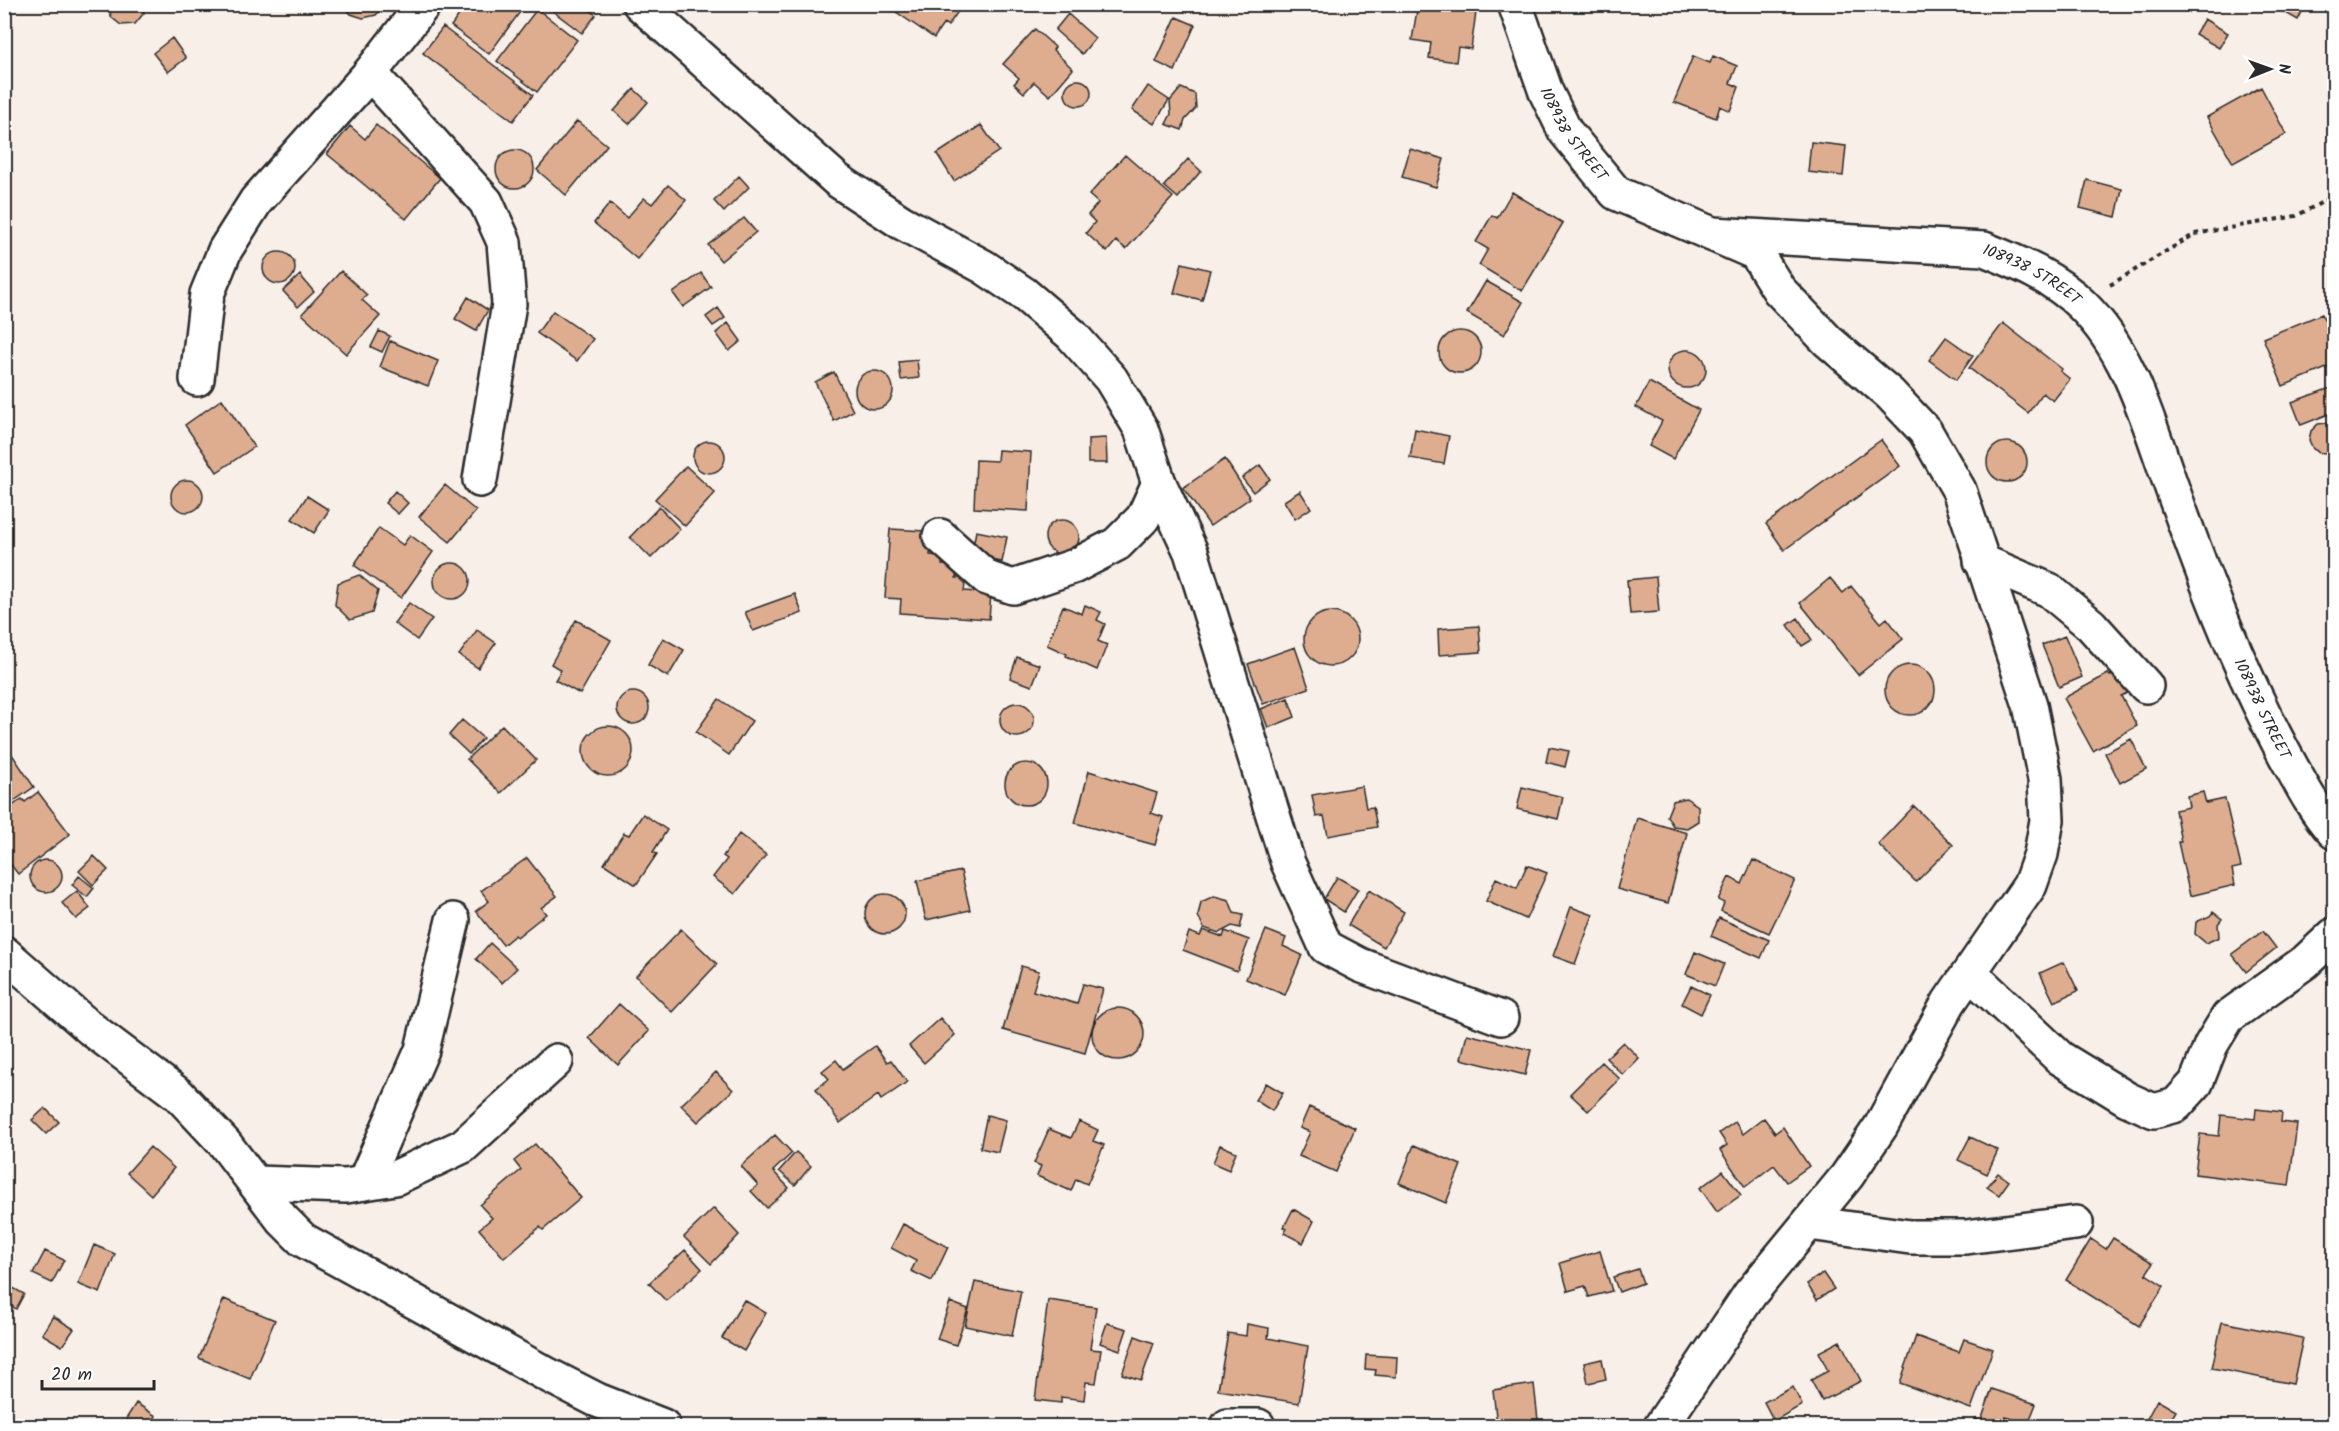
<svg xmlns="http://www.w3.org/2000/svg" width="2339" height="1431" viewBox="0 0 2339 1431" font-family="Kalam,sans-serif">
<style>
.building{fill:#dead90;stroke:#2b2b2b;stroke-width:1.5}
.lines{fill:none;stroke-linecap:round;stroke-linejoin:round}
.minor-casing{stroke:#2b2b2b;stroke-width:38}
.path{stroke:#2b2b2b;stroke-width:4;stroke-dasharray:4.5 4.5;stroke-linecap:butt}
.minor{stroke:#fff;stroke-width:33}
.labels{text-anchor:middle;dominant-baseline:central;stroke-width:4.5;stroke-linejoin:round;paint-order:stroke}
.street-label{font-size:16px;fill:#2b2b2b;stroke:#fff}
</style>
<rect width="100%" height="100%" fill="#f8efe9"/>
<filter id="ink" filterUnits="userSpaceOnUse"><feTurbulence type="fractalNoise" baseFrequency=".0167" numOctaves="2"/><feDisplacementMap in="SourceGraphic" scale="12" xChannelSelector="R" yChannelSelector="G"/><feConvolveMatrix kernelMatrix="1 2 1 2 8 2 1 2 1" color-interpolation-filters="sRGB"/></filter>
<g filter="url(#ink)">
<path class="building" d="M109,4H144V13L135,24L121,25L111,17Z
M342,4H386L376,15L363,18L351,14Z
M467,4H510L520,12L489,54L451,26Z
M547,4H583L596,15L582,33L546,6Z
M891,4H963L948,26L944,23L934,38L889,7Z
M1361,4H1386L1382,13Z
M1418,4H1477L1471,49L1458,47L1456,62L1429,58L1431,43L1412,40Z
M2270,4H2306L2298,20Z
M537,9L577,40L537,92L497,61Z
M1068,14L1095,38L1082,54L1055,30Z
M1176,17L1195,25L1175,71L1156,62Z
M2204,19L2228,33L2219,48L2195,34Z
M443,27L533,95L513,121L423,53Z
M1035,29L1055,47L1053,50L1073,69L1050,96L1034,82L1024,93L1014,84L1019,78L1003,64Z
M172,38L186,58L168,72L153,53Z
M1693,56L1710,63L1713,56L1737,66L1730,83L1739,87L1730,111L1720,106L1716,118L1674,102Z
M1065 93a13 13 0 1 1 26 0a13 13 0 1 1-26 0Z
M1148,86L1169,100L1154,124L1132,110Z
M2261,87L2286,134L2233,163L2207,117Z
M1181,88L1195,94L1196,108L1185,120L1182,130L1166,124L1171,114L1170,101Z
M634,89L648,102L629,124L614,111Z
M577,121L607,145L566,195L537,170Z
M376,125L440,178L406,219L327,154L350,126L365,139Z
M981,125L999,151L954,181L937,154Z
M1811,142L1846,146L1843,176L1808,172Z
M1410,149L1444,159L1436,187L1402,177Z
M496 169a19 19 0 1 1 38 0a19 19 0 1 1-38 0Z
M1125,155L1173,197L1126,249L1116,241L1107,252L1086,233L1095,222L1088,215L1098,203L1089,195Z
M1188,159L1201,171L1178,198L1164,186Z
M739,176L749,187L724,212L714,201Z
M2087,180L2122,189L2116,217L2080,208Z
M668,185L686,200L637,259L594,223L610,203L627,218L644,198L652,204Z
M1512,192L1563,223L1522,291L1479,265L1488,249L1476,242L1492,215L1497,218Z
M744,218L756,232L721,261L708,245Z
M263 268a16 16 0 1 1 32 0a16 16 0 1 1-32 0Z
M1182,263L1210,270L1202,300L1174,293Z
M341,271L367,295L362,300L380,316L346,354L302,314Z
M701,273L711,287L683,307L673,293Z
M300,275L314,292L298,307L283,291Z
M1486,281L1523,302L1504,335L1467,313Z
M468,297L488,310L476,331L455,319Z
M718,308L725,318L713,326L706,317Z
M553,311L593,339L577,361L537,333Z
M2322,314L2329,330L2334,327V365L2283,386L2263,338Z
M728,323L741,341L729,351L716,333Z
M2003,323L2062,369L2060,371L2070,379L2053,401L2043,393L2028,413L1969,368Z
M1439 352a21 21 0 1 1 42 0a21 21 0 1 1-42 0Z
M379,331L390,336L382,352L371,347Z
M1946,337L1973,356L1956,380L1929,360Z
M390,341L438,361L428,386L380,367Z
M1668 369a19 19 0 1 1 38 0a19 19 0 1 1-38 0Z
M917,360L919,378L901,380L899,362Z
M855 390a19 19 0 1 1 38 0a19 19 0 1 1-38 0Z
M834,372L853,411L834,421L815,382Z
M1649,382L1699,410L1673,459L1649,446L1662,421L1636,407Z
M2333,387L2334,412L2301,425L2292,402Z
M222,399L254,447L217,472L185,425Z
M2327,423L2334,424V448L2331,452L2321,453L2313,449L2309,440L2311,431L2318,424Z
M1415,429L1449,436L1444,464L1410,458Z
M1106,438L1107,463H1088V439Z
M1881,440L1900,466L1784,550L1766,524Z
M693 457a16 16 0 1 1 32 0a16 16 0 1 1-32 0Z
M1987 462a20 20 0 1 1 40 0a20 20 0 1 1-40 0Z
M998,450L1031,452L1028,511L974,508L976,460L997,461Z
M1225,459L1250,498L1210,526L1183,488Z
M1260,465L1270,479L1253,492L1242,478Z
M686,466L715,493L685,526L655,499Z
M171 496a16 16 0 1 1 32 0a16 16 0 1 1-32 0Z
M445,485L476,511L450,542L419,517Z
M395,491L408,503L398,514L385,503Z
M1300,491L1311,508L1295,519L1284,501Z
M307,496L329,510L314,533L292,519Z
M659,507L680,529L651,558L630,537Z
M1045 537a17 17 0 1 1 34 0a17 17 0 1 1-34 0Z
M379,528L403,545L410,535L433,552L401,598L354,565Z
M890,529L925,531L924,545L931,546L930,555L943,556L942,565L957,566L956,578H966L964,591L991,593L989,619L900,613L901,599L885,598Z
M976,531L1007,537L1002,562L971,556Z
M434 581a18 18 0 1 1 36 0a18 18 0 1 1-36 0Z
M359,575L378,591L372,613L350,620L335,605L338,583Z
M1656,577L1659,612L1630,614L1627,580Z
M1830,578L1843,593L1851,586L1881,623L1887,618L1903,639L1858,675L1800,603Z
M795,594L802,613L753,631L745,612Z
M409,603L432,619L417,640L394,623Z
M1085,605L1101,612L1097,620L1105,624L1098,641L1107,645L1097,670L1066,656L1067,654L1047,645L1063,606L1082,614Z
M1304 639a27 27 0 1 1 54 0a27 27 0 1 1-54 0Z
M1798,618L1812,640L1802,646L1788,625Z
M576,620L611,640L580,694L555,680L561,670L551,664Z
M1479,626L1481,652L1439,655L1438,629Z
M477,630L496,643L478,668L459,655Z
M2065,636L2082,677L2059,687L2042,645Z
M663,638L684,650L668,677L648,665Z
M1295,647L1309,688L1263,704L1248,664Z
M1017,657L1040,665L1032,686L1010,678Z
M1885 690a25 25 0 1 1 50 0a25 25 0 1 1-50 0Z
M2120,671L2131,691L2121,696L2137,726L2093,751L2064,698L2108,674L2110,676Z
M617 708a16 16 0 1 1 32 0a16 16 0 1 1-32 0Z
M1288,698L1295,717L1268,728L1261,709Z
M719,699L752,721L729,755L696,732Z
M1000 720a17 17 0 1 1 34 0a17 17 0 1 1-34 0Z
M462,720L483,738L469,754L449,735Z
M502,725L536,760L501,793L467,759Z
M583 751a25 25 0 1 1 50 0a25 25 0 1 1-50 0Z
M2131,739L2146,769L2120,783L2105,753Z
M5,744L34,787L11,803L4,794Z
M1549,747L1569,751L1565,767L1546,762Z
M1005 784a21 21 0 1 1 42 0a21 21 0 1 1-42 0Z
M1089,771L1157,793L1151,813L1163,817L1155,845L1075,823Z
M1362,786L1366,808L1373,807L1377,827L1328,836L1324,816L1316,817L1312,795Z
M1522,787L1563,797L1558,819L1517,809Z
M38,792L70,834L18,874L4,856V812L22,799L25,802Z
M2203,792L2206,803L2225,799L2241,867L2232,869L2235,885L2190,896L2178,842H2181L2175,810L2189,807L2187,796Z
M1686,798L1698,806V821L1687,828L1673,826L1667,816L1673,801Z
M1914,806L1953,845L1916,882L1878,844Z
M643,814L667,830L653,852L657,854L636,885L604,864L624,833L629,835Z
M1637,818L1687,833L1668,903L1617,889Z
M739,834L766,855L735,894L713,877L727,859L723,856Z
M94,856L108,870L93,885L79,871Z
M527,858L557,896L541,908L546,914L517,937L515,935L503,945L476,911L489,901L481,891Z
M1753,860L1795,880L1769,933L1721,911L1724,903L1718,900L1729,877L1742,884Z
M30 876a16 16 0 1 1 32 0a16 16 0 1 1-32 0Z
M1527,865L1547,873L1526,919L1486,901L1496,878L1517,888Z
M961,871L970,910L926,920L917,881Z
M79,876L94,888L87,897L72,885Z
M1337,877L1358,889L1344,912L1324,899Z
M1369,890L1404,912L1384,947L1348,925Z
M77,891L90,908L76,919L62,903Z
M865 914a20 20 0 1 1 40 0a20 20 0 1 1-40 0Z
M1214,896L1229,900L1234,913L1243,915L1240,928L1232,926L1219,933L1204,928L1198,916L1201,902Z
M1571,907L1593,915L1575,964L1553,956Z
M2213,912L2222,919L2218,924L2219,937L2206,943L2195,934L2196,922L2210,916Z
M1719,918L1769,940L1761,958L1711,936Z
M681,929L717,964L672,1012L636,976Z
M1203,930L1223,937L1225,931L1249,940L1237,971L1183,950L1189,932L1200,936Z
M1266,930L1286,938L1283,946L1302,955L1285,995L1246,979Z
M2263,931L2276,948L2246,972L2232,954Z
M490,943L517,968L502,983L476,959Z
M1695,952L1724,964L1715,986L1686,974Z
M2064,962L2078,991L2054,1002L2040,973Z
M1021,966L1039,971L1033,991L1077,1004L1083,984L1103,989L1085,1053L1003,1030Z
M1691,986L1710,995L1701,1014L1682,1004Z
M619,1004L649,1031L618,1065L589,1038Z
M1092 1034a26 26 0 1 1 52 0a26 26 0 1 1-52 0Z
M940,1018L955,1035L924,1063L909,1046Z
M1467,1034L1531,1050L1525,1075L1461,1059Z
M1623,1042L1639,1058L1623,1075L1606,1058Z
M875,1046L887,1062L891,1060L907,1082L881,1100L878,1095L840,1123L816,1089L829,1079L822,1071L836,1060L843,1069Z
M1602,1062L1620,1079L1588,1111L1570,1094Z
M716,1072L733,1090L698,1122L681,1105Z
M1266,1083L1283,1093L1272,1111L1255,1100Z
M1309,1107L1355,1128L1336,1172L1299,1156L1310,1132L1300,1128Z
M45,1108L59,1122L46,1134L32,1120Z
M2256,1109L2282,1112L2281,1122L2297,1124L2289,1186L2195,1174L2200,1134L2219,1136L2221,1115L2255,1119Z
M987,1115L1006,1120L998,1152L980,1148Z
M1764,1118L1775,1133L1783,1127L1809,1166L1787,1182L1774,1165L1745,1187L1720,1150L1727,1145L1719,1133L1735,1122L1743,1134Z
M1079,1121L1098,1130L1093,1141L1104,1145L1087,1184L1076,1179L1071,1191L1037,1176L1041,1166L1034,1163L1049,1129L1071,1138Z
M775,1135L792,1153L773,1171L789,1188L767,1208L751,1191L758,1185L741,1166Z
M1970,1137L1998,1150L1987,1174L1958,1160Z
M535,1144L581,1198L543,1230L540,1227L504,1258L479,1229L492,1218L480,1205L521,1170L514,1161Z
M1220,1145L1236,1152L1229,1170L1213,1163Z
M1414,1145L1461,1165L1446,1203L1399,1183Z
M150,1147L174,1168L151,1195L127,1173Z
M796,1152L811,1166L795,1185L779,1171Z
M1723,1171L1741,1195L1717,1212L1700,1188Z
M1998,1173L2009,1181L1999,1195L1987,1187Z
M714,1208L739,1235L711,1264L684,1237Z
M1293,1209L1314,1221L1303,1243L1284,1233L1287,1229L1284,1227Z
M903,1224L948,1247L932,1281L911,1271L916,1261L891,1248Z
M2113,1238L2153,1263L2146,1274L2164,1286L2139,1326L2066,1280L2091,1239L2106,1249Z
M94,1245L115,1254L100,1293L78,1284Z
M685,1250L702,1269L666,1301L649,1283Z
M45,1251L64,1260L52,1283L33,1274Z
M1600,1251L1612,1291L1589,1297L1585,1286L1568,1291L1560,1263Z
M1638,1269L1643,1283L1619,1292L1613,1277Z
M1823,1273L1834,1289L1817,1300L1807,1284Z
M975,1282L1021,1291L1012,1336L965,1326Z
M4,1283L24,1294L16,1309L4,1302Z
M224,1299L275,1320L250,1379L199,1358Z
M744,1300L766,1313L744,1351L722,1338Z
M1048,1300L1096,1307L1090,1349L1101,1350L1096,1383L1086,1382L1084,1400L1061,1397V1403L1035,1400Z
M950,1302L968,1309L956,1345L937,1339Z
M53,1316L74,1329L62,1346L42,1334Z
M2222,1322L2303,1338L2293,1384L2212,1368Z
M1107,1323L1127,1329L1120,1350L1100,1343Z
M1247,1324L1269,1328L1268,1338L1308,1346L1299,1403L1218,1390L1228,1333L1246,1336Z
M1135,1336L1154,1343L1141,1380L1122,1374Z
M1916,1336L1959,1352L1964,1339L1993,1349L1971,1409L1900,1383Z
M1840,1341L1861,1381L1822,1401L1811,1380L1828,1371L1819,1352Z
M1366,1355L1397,1357L1396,1377L1375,1375L1376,1370L1365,1369Z
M1602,1359L1606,1379L1588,1383L1584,1363Z
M1534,1384L1538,1420L1497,1425L1493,1390Z
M1793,1387L1802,1405L1774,1421L1764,1402Z
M1992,1389L2036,1404L2028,1424L2006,1417L2003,1426H1973L1976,1419L1981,1421Z
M2157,1400L2176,1411L2167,1426L2144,1424Z
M136,1403L156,1416L150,1426H137L126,1419Z"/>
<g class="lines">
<defs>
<g id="minor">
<path d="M640,4L837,180L901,222L984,267L1024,294L1071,334L1111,379L1141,429L1159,483L1191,552L1288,863L1326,947L1360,965L1501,1018"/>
<path id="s1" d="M1515,4L1546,92L1565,131L1616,193L1712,234L1984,249C2019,263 2055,278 2082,305C2128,350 2146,415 2167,474C2201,570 2237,666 2285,755C2300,782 2313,809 2334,832"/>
<path d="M370,73L486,202L504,242L509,304L480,480"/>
<path d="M197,379L207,294L225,250L256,201L370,73L424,4"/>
<path d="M940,536L987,578L1013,587L1075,566L1117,544L1143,518L1159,483"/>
<path d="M1981,561L2049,590L2091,625L2146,686"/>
<path d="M4,953L90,1028L179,1095L225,1144L282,1219L303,1240L546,1374L597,1400L663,1426"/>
<path d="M1970,973L2060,1058L2127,1099L2154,1111L2176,1105L2196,1083L2211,1045L2228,1017L2305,962L2334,935"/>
<path d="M255,1183L346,1186L395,1178L463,1146L556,1061"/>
<path d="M364,1183L422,1050L453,920"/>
<path d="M1809,1223L1910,1237H1966L2076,1223"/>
<path d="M1228,1426H1258"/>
<path d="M1661,1426L1750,1294L1847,1176L1881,1126L1949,1002L2030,885L2041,854L2047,820L2045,779L2030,705L1959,490L1925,431L1890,394L1828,341L1779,290L1756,253L1712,234"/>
</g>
</defs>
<use href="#minor" class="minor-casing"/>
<path class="path" d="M2110,285L2195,234L2296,216L2334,196"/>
<use href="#minor" class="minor"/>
</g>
</g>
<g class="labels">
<g class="street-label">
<text stroke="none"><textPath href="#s1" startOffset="144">108938 STREET</textPath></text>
<text stroke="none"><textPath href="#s1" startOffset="648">108938 STREET</textPath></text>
<text stroke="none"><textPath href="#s1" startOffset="1152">108938 STREET</textPath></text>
</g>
</g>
<rect width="2339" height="1431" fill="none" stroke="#fff" stroke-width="24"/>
<rect x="12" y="12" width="2315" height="1407" fill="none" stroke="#2b2b2b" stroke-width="2" filter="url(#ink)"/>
<g transform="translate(2270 69) rotate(89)" stroke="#ffffff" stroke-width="4.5" paint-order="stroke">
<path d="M0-4.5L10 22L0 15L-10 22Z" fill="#2b2b2b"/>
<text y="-9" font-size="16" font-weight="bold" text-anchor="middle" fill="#2b2b2b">N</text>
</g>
<path d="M42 1380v9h112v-9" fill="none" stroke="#2b2b2b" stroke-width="3"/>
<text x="51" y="1380" font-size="18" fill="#2b2b2b" stroke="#ffffff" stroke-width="4.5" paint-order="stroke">20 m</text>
</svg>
